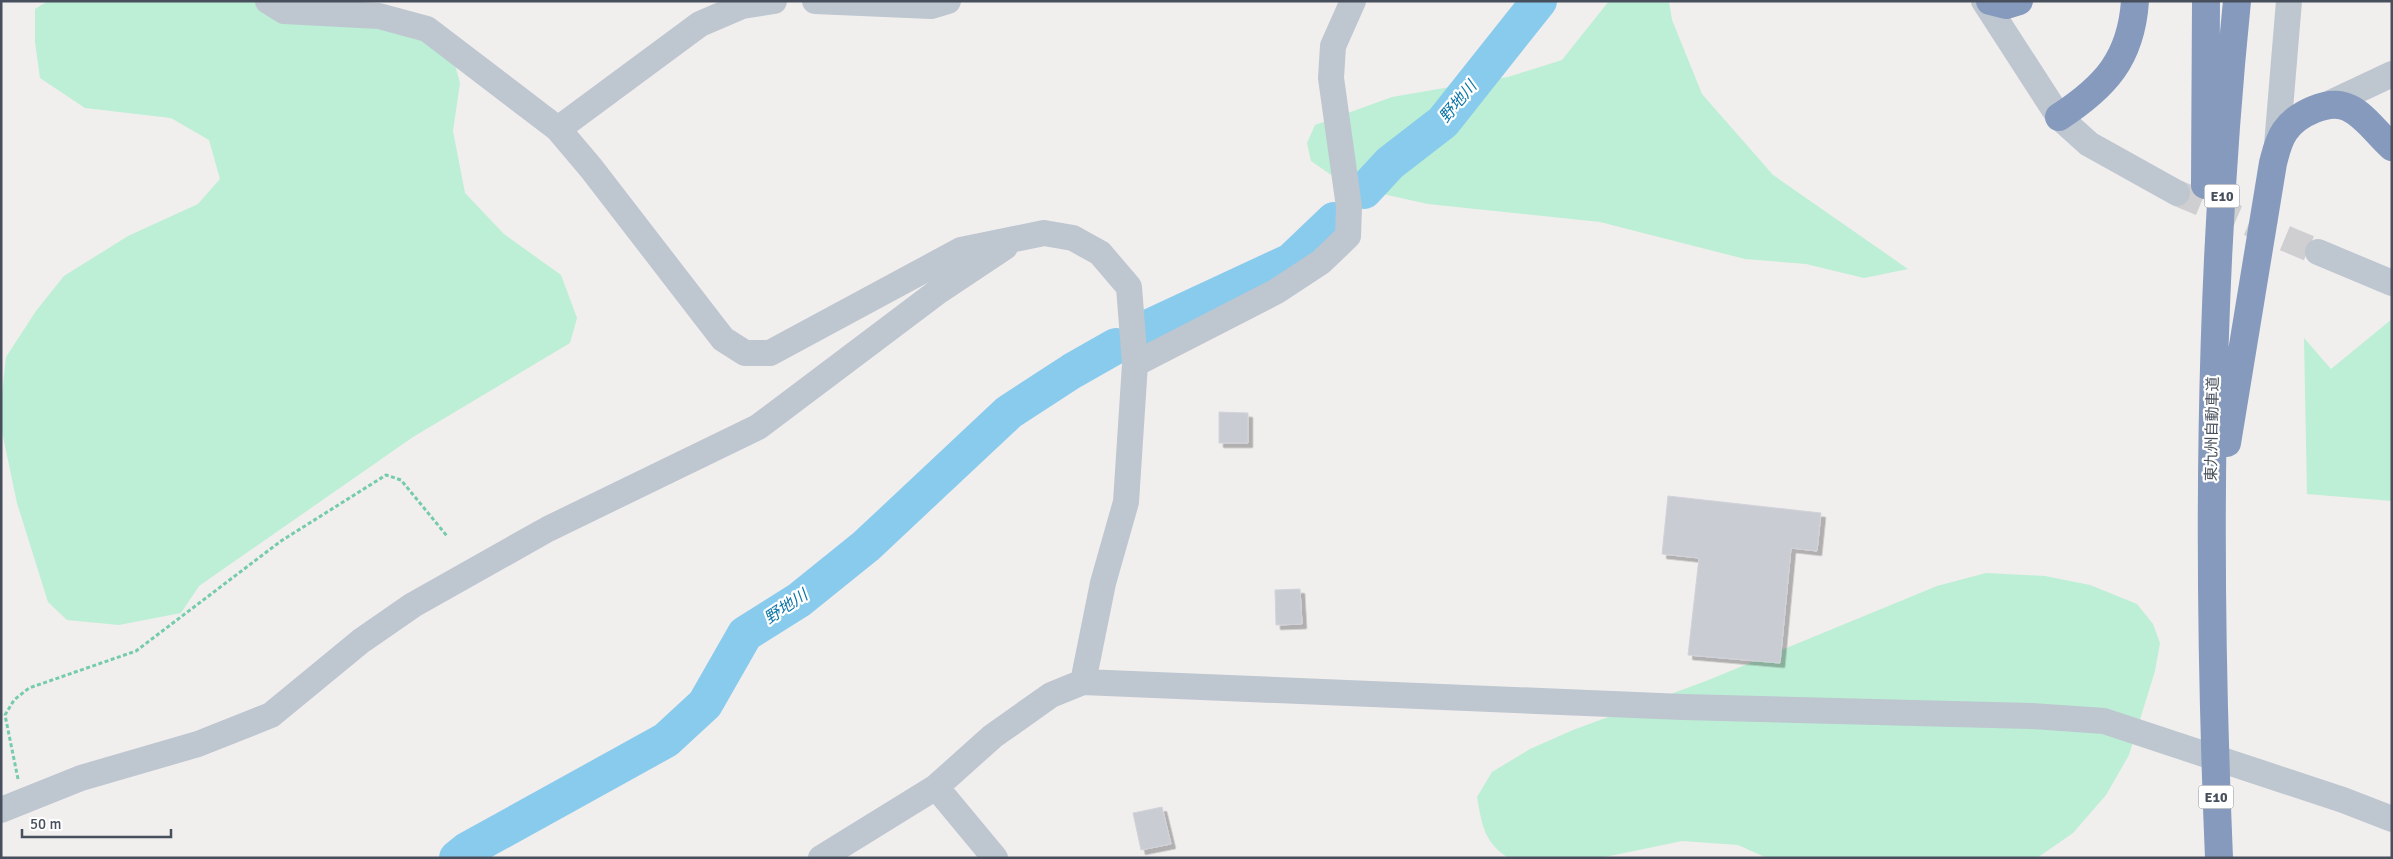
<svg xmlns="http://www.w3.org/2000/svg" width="2393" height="859" viewBox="0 0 2393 859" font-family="Signika,'Noto Sans JP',sans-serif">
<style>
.green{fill:#bcefd5}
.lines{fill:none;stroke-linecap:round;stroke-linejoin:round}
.river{stroke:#89cbec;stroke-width:36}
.building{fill:#caccd4;stroke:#d2d3da;filter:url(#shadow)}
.minor-tunnel{stroke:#cfced1;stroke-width:26;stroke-dasharray:26 13;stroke-linecap:butt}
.path{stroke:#74ccab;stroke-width:3;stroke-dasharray:4 2.5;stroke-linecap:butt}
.minor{stroke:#bec6d0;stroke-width:26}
.highway{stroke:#859abd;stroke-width:28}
.labels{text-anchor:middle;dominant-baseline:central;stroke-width:4.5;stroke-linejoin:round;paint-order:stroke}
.shield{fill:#fff;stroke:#7e848c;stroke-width:1}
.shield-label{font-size:14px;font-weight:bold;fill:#464f5b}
.street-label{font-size:15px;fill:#464f5b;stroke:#fff}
.water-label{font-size:16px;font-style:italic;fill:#0c75a8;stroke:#fff}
</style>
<defs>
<filter id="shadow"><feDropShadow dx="4.5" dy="4.5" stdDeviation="0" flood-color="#0004"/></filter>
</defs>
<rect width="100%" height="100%" fill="#f1eeee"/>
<path class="green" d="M48,1H307L447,35L460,83L453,131L465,193L504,234L561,275L577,318L570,343L413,437L199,586L181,613L119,625L67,620L48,602L17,503L1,427V404L6,357L36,311L64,276L128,236L198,204L220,179L209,140L171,118L85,108L40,78L35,42V9Z
M1609,1H1669L1672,20L1702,94L1773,175L1908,269L1864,278L1806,264L1745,259L1600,222L1428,204L1347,186L1311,161L1307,143L1315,125L1392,97L1508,77L1562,60Z
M2392,319V501L2307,494L2304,338L2331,369Z
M1986,573L2045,576L2090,585L2137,604L2153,624L2160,643L2155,671L2129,755L2106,795L2073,833L2037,858H1767L1738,845L1682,841L1600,858H1509C1484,843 1482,825 1477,797L1492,772L1530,749L1573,730L1706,681L1937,586Z"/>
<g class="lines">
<path class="river" d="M1364,191L1390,163L1443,122L1539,1
M1149,327L1291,261L1334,220
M457,858L467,850L666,740L705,704L745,634L799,600L866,546L1009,412L1072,371L1116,346"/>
</g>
<path class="building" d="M1219,412L1248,413V443H1219Z
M1668,496L1821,513L1817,551L1791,548L1780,663L1688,655L1699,558L1662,554Z
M1300,589L1302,624L1276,625L1275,590Z
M1162,807L1171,844L1141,850L1133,813Z"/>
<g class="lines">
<path class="minor-tunnel" d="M2177,193L2318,252"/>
<path class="path" d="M18,779L5,715L14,700L29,688L136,651L281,541L386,475L401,480L447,536"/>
<path class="minor" d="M268,1L284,11L379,16L427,29L558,129L591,168L723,339L745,353H770L961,250L1044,233L1073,238L1100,253L1129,287L1135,364L1126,502L1103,583L1083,682
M815,1L931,6L948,1
M1984,1L2059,117L2089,144L2177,193
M2324,106L2392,74
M558,129L700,24L742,6L774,1
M2277,145L2289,1
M2318,252L2392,283
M1135,364L1277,291L1321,262L1348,236L1349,207L1331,78L1333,46L1353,1
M936,787L995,858
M1,810L81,778L198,744L271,715L361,641L413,605L548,529L758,427L936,293L1005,247
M821,858L936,787L993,736L1051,695L1083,682L1683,707L2031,716L2104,721L2343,800L2392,819"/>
<path class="highway" d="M1990,1L2006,5L2019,1
M2059,117C2105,87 2131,59 2135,1
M2205,185L2206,1
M2227,443L2273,163C2276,152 2278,141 2285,131C2297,114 2329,98 2349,108C2366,116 2378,135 2392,147
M2219,858C2207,572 2208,286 2237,1"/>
</g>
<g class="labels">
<g class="shield">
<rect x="2204.5" y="184.5" width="35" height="23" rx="4"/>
<rect x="2198.5" y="785.5" width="35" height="23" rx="4"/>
</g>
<g class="shield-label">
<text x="2222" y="196">E10</text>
<text x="2216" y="797">E10</text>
</g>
<g class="street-label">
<text transform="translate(2212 429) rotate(-89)">東九州自動車道</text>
</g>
<g class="water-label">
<text transform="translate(1458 102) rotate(-50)">野地川</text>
<text transform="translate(786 607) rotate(-34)">野地川</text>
</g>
</g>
<rect width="2393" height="859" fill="none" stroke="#464f5b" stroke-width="5"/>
<path d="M22 829v8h149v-8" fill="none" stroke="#464f5b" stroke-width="2.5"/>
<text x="30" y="829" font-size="15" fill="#464f5b" stroke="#ffffff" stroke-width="4" paint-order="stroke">50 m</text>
</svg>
